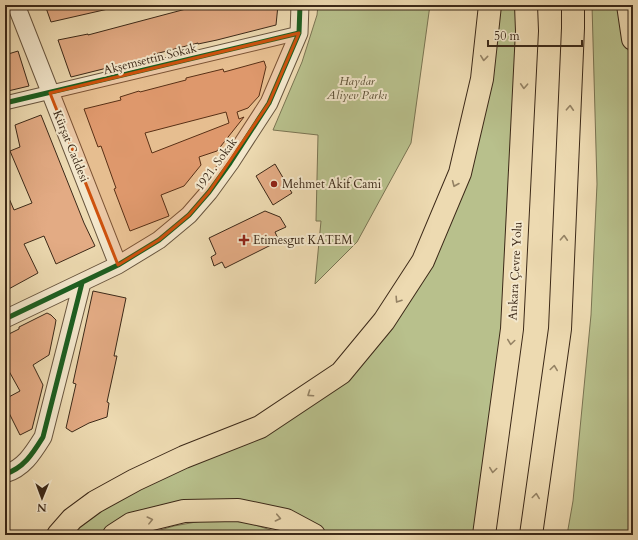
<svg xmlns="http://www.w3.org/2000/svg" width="638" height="540" viewBox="0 0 638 540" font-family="Cardo,serif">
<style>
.green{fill:#b8c08c;stroke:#7a7452}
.building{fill:#e3ab84;stroke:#3c2918;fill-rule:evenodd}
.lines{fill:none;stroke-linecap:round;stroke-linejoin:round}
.minor-casing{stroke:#68553e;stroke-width:15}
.tertiary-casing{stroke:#68553e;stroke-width:19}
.motorway-casing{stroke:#3c2918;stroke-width:24}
.minor{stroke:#f3e7cc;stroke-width:13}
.tertiary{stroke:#f3e7cc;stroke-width:17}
.motorway{stroke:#eddab1;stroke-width:22}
.cycleway-casing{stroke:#f3e7cc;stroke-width:8}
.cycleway{stroke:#1b5e20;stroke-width:5}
.oneway{stroke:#948264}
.marked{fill:#ce520e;fill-opacity:0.2;stroke:#ce520e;stroke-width:3;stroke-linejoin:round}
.poi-dot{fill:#8f2418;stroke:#f3e7cc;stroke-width:1.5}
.labels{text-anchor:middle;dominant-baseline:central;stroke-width:4;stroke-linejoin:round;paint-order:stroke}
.street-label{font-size:12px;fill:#3c2918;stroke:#f3e7cc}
.park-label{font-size:12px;font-style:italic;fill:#5b4f35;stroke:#f3e7cc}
.poi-label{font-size:12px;fill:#3c2918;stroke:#f3e7cc;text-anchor:start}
</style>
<rect width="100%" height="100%" fill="#eddab1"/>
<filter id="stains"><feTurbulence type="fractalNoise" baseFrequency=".005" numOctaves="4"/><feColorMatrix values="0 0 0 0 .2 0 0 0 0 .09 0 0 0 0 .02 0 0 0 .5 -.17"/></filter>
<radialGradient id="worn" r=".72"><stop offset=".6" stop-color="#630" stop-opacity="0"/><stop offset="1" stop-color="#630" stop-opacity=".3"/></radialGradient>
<path class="green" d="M318,5H430L411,143L357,242L315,284L321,221H316L318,135L273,130L302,62L317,15Z
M496,5H516L514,137L506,311L478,535H323L240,505L108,535H67L78,522L369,352L437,247Z
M592,5H622L633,84V535H567L573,501L591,315L597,184Z
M207,520L246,522L286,535H143L174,526Z"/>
<path class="building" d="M45,5H107L108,9L51,22Z
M201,5H278L276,25L217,40L198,44V43L155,54V56L71,77L58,40L88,34V35Z
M18,51L29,86L8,91L5,79V55Z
M264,61L266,67L259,96L248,108L237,112L239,119L244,117L217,151L199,157L201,165L184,186L161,195L169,216L130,231L114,189L116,188L101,146L98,147L84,109L121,100L120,97L139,91L140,92L186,80V78L223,69L224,72ZM226,112L229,123L152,153L145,133Z
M41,115L84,223L95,246L56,264L44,236L24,244L38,273L5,291V189L14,210L32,203L10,151L20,147L15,125Z
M275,164L292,193L273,205L256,176Z
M265,211L280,217L286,227L275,232L279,241L225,268L222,262L214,266L211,257L216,254L209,238Z
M93,291L126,298L114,356H117L107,402L109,403L107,417L89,423L72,432L66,428L76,384L73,383Z
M47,313L51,315L56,320L55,326L49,355L33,365L43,385L32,429L20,435L5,405V399L20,391L5,364V336L19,329V327Z"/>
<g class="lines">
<defs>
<path id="minor" d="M5,103L299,33"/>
<path id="tertiary" d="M16,5L118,265
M5,319L118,265L159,240L189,215L209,192L230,163L269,103L299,33L300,5
M5,474C24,468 33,453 43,437L82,283"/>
<path id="motorway" d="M628,5L633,39
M58,535L72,519L95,502L135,480L184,457L260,427L341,373L384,321L423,261L460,173L482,79L490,5
M114,535L131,524L184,511L238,510L286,520L314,535
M484,535L512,329L527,31L526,5
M531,535L560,329L573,28V5"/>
</defs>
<use href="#minor" class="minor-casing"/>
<use href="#tertiary" class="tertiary-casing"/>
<use href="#motorway" class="motorway-casing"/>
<use href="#minor" class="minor"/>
<use href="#tertiary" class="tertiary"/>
<use href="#motorway" class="motorway"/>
<defs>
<path id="cycleway" d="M5,103L299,33
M5,319L118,265L159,240L189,215L209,192L230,163L269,103L299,33L300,5
M5,474C24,468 33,453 43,437L82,283"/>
</defs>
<use href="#cycleway" class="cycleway-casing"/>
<use href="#cycleway" class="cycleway"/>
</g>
<defs><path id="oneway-chevron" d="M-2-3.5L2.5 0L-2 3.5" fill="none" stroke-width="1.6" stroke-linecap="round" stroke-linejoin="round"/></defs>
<g class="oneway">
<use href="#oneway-chevron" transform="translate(484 58) rotate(96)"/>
<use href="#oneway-chevron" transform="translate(524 86) rotate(93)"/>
<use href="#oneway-chevron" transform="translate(570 108) rotate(-87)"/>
<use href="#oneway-chevron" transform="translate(455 184) rotate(113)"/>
<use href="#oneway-chevron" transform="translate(564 238) rotate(-87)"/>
<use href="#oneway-chevron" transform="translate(398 300) rotate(123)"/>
<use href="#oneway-chevron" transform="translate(511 342) rotate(98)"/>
<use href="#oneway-chevron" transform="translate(554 368) rotate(-82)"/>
<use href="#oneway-chevron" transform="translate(310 394) rotate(146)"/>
<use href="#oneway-chevron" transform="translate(493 470) rotate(98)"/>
<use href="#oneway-chevron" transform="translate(536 496) rotate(-82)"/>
<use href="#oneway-chevron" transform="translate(278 518) rotate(12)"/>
<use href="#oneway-chevron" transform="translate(150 520) rotate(-14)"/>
</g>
<path class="marked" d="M299,33L269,103L209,192L189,215L159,240L118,265L50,93Z"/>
<g class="poi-dot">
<circle cx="274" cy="184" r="4"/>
<path d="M242 234h4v4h4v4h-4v4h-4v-4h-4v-4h4z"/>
</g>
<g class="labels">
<g class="street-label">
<text transform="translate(150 59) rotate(-14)">Akşemsettin Sokak</text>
<text transform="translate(71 146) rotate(68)">Kürşat Caddesi</text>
<text transform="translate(216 164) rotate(-54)">1921. Sokak</text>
<text transform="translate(515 271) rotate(-87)">Ankara Çevre Yolu</text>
</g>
<g class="park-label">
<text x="357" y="81">Haydar<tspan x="357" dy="14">Aliyev Parkı</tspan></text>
</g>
<g class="poi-label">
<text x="282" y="184">Mehmet Akif Cami</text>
<text x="253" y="240">Etimesgut KATEM</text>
</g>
</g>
<rect width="638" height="540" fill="none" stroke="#eddab1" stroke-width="20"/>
<rect x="6" y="6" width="626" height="528" fill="none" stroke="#3c2918" stroke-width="2"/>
<rect x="10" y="10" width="618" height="520" fill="none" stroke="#3c2918"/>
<g transform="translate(42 498) rotate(181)" stroke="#f3e7cc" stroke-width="3" paint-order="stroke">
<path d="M0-3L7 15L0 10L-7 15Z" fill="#3c2918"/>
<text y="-6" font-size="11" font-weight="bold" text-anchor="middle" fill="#3c2918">N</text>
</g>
<path d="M488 40v6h94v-6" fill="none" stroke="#3c2918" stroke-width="2"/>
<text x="494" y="40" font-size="12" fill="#3c2918" stroke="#f3e7cc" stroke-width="3" paint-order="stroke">50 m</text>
<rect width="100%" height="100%" filter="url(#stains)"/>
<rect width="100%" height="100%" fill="url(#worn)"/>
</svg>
